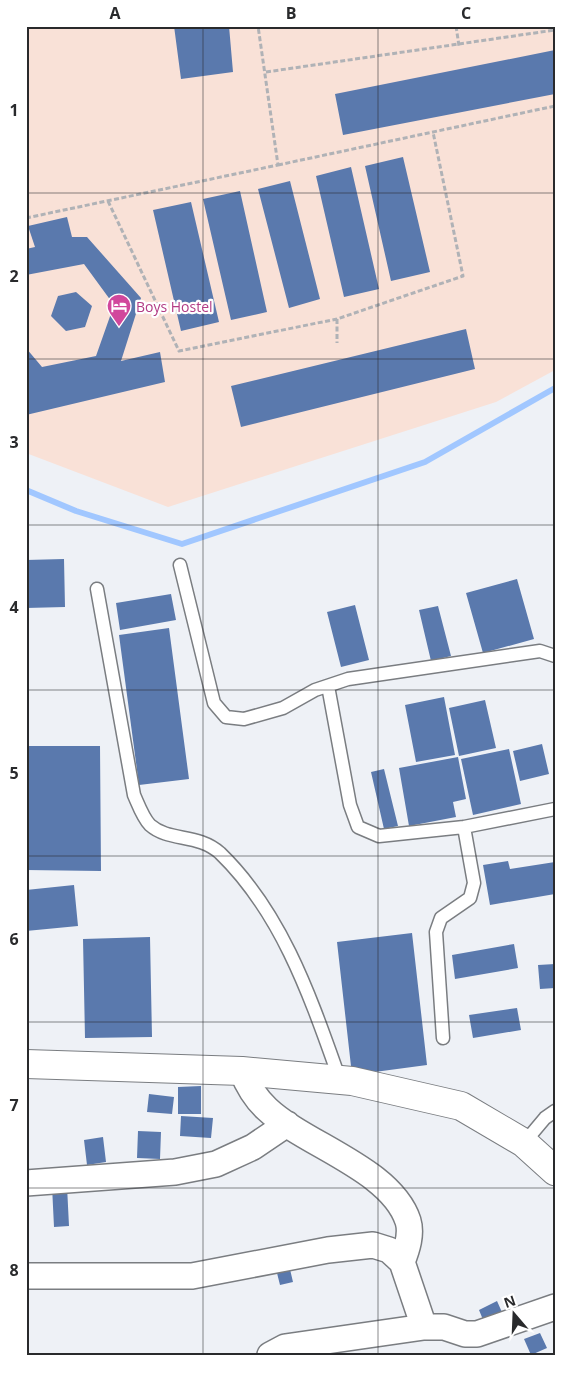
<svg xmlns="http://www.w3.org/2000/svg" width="581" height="1381" viewBox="0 0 581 1381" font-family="'Open Sans',sans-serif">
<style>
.education{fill:#f9e1d7}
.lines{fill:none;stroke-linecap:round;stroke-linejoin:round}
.stream{stroke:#a1c7ff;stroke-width:6}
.building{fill:#5a79ad}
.lane-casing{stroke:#7a7d81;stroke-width:15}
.street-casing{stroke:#7a7d81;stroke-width:28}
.secondary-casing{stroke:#7a7d81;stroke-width:30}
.path{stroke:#b0b2b6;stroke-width:3;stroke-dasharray:5 2.5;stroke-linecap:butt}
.lane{stroke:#fff;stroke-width:12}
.street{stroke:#fff;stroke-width:25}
.secondary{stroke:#fff;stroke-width:28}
.grid{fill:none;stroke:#292a2c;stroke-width:1;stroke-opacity:0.55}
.labels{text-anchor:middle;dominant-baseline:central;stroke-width:4.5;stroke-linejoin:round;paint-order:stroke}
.hotel-label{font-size:14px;fill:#b23c85;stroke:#fff;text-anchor:start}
.neatline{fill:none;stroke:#292a2c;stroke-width:2}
.grid-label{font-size:16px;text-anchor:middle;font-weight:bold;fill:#292a2c}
</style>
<rect width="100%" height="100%" fill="#eef1f6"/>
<path class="education" d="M26,26H555V370L496,402L168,507L26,453Z"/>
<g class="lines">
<path class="stream" d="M26,490L76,511L182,544L425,462L555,388"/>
</g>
<path class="building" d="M174,26H229L233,72L181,79Z
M555,50V94L343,135L335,94Z
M403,157L430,272L391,281L365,166Z
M351,167L379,289L344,297L316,176Z
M290,181L320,299L289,308L258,189Z
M240,191L267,312L231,320L203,199Z
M191,202L219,322L181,331L153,210Z
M67,217L72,237H87L141,298L121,361L160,352L165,382L26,415V348L42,367L96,356L114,305L84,264L26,275V249L35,247L28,226Z
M76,292L92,306L85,327L66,331L51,316L58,296Z
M466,329L475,369L241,427L231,386Z
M64,559L65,607L26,608V560Z
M517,579L534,639L483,653L466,593Z
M171,594L176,620L120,630L116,603Z
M355,605L369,660L341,667L327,612Z
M438,606L451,656L431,661L419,610Z
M169,628L189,779L139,785L119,635Z
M444,697L455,755L416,762L405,705Z
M485,700L496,748L459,756L449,708Z
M542,744L549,774L520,781L513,751Z
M26,746H100L101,871L26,870Z
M509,749L521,804L473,815L461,759Z
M458,757L466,799L453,802L456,817L409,826L399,768Z
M384,769L398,826L384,829L371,772Z
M508,861L510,869L555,862V894L490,905L483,865Z
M74,885L78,926L26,931V890Z
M412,933L427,1065L352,1075L337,942Z
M150,937L152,1037L85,1038L83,939Z
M514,944L518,968L455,979L452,955Z
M555,964V988L540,989L538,965Z
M517,1008L521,1030L473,1038L469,1015Z
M201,1086V1114H178V1087Z
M149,1094L174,1097L172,1114L147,1112Z
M181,1116L213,1118L211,1138L180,1136Z
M138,1131L161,1132L160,1159L137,1158Z
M103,1137L106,1162L87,1165L84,1140Z
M52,1186H67L69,1226L54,1227Z
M289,1265L293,1282L280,1285L276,1269Z
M497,1301L505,1319L486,1327L479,1310Z
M540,1333L547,1348L531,1355L524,1339Z"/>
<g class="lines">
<defs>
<path id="lane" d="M180,565L214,703L226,717L244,719L283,708L315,690L348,679L540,651L555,656
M97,589L134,795C138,804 143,818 150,825C169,842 198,833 220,853C283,914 311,999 340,1080
M328,686L350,805L358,827L379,836L464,827L555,809
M443,1038L436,932L441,918L470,898L474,883L464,827
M524,1143L545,1118L555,1111"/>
<path id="street" d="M242,1071C248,1086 255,1098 267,1109C305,1145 391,1169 408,1221C412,1234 407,1249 402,1262
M26,1183L175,1172L216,1164L253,1147L287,1124
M26,1276H192L328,1250L373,1245L389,1250L402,1262L424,1327
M270,1355L285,1347L424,1327H444L465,1334H477L555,1307"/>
<path id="secondary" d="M26,1064L242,1071L352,1081L461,1106L524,1143L555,1171"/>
</defs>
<use href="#lane" class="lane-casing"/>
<use href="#street" class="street-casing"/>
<use href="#secondary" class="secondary-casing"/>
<path class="path" d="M456,26L459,46
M266,72L555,30
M278,165L555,106
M108,201L179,351L337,319L463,276L433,132
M26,218L278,165L258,26
M337,319V343"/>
<use href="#lane" class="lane"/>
<use href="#street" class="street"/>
<use href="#secondary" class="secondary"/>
</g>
<path class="grid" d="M203,26V1355M378,26V1355M26,193H555M26,359H555M26,525H555M26,690H555M26,856H555M26,1022H555M26,1188H555"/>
<defs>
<symbol id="hotel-pin" viewBox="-11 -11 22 30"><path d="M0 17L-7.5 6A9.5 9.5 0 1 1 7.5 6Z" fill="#d1479c" stroke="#fff"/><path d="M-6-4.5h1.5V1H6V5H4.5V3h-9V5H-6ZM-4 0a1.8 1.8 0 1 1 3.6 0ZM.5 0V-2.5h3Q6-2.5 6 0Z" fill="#fff"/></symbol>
</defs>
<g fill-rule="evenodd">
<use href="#hotel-pin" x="105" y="292" width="28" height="38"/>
</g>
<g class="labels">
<g class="hotel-label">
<text x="136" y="306">Boys Hostel</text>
</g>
</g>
<rect width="581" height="1381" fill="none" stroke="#ffffff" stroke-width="55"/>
<g transform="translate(514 1314) rotate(341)" stroke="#ffffff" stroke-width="4" paint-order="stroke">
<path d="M0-4L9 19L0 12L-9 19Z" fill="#292a2c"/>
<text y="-8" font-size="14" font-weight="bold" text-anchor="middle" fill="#292a2c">N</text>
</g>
<rect x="28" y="28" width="526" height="1326" class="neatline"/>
<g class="grid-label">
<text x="115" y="19">A</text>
<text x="291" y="19">B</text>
<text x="466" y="19">C</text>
<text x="14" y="116">1</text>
<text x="14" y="282">2</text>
<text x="14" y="448">3</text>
<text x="14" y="613">4</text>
<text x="14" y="779">5</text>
<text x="14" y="945">6</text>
<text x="14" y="1111">7</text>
<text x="14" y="1276">8</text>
</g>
</svg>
